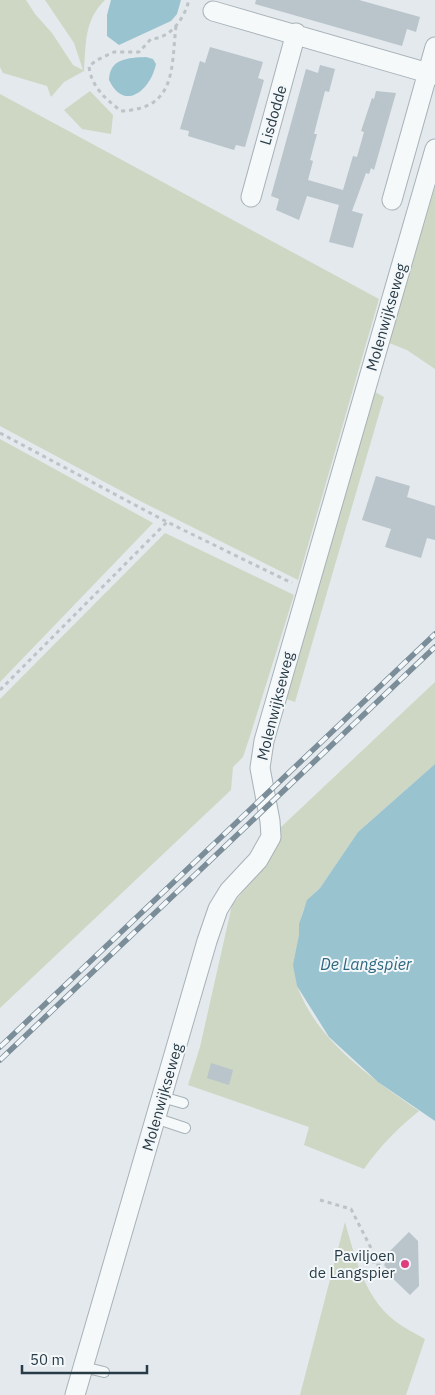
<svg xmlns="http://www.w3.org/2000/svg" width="435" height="1395" viewBox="0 0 435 1395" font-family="'IBM Plex Sans',sans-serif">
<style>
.green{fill:#ced7c3}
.water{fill:#9ac3d0}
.building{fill:#b9c4cb}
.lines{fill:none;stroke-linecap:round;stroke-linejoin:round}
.service-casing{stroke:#a7b2b8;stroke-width:12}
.minor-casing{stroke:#a7b2b8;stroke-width:21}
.path{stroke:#bcc4c8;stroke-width:3;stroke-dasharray:4 4;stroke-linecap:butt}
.service{stroke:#f6f9fa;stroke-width:10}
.minor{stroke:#f6f9fa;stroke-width:19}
.rail-casing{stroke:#7a8d98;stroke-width:5.5}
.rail{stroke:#f3f7f9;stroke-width:4;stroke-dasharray:11;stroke-linecap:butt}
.poi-dot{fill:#de3c7f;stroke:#f3f7f9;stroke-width:2}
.labels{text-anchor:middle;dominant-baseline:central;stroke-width:4;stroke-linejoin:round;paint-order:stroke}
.street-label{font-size:15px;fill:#283c47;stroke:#f3f7f9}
.poi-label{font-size:15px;fill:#283c47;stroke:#f3f7f9;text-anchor:end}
.water-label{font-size:16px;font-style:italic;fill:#2d6880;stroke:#f3f7f9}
</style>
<rect width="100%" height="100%" fill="#e3e9ed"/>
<path class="green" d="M0,0H26L35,14L52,33L73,65L83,70L74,43L45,0H105C84,20 86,44 84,71L64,82L51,97L47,86L3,73L0,67Z
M90,91L113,115L111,134L82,129L64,110Z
M0,94L379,299L298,580L140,501L0,426Z
M435,187V369L407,350L389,343Z
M375,392L384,397L295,702L283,698Z
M0,439L153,523L0,682Z
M165,533L294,595L250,736L243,757L233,767L231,790L0,1008V699Z
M435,682V764L358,832L320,888C304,900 300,916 299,935C299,949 293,975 298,988C318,1042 373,1079 419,1111C398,1128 380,1146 364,1169L304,1145L309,1127L188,1085L200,1047L232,905L260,871L276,844L280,828Z
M345,1222C355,1257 364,1297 395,1321C404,1328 415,1333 425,1339L406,1395H300Z"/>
<path class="water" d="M111,0H181L177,14L171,21L119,45L107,36V15Z
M146,57L153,59L156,64C151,89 125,113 109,80C110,58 128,58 146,57Z
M435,764V1121L378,1082L329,1037L297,986L293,965L299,935V924L307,900L320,888L358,832Z"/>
<path class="building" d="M256,0H359L420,17L416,32L407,29L402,46L255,4Z
M210,47L263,62L258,78L264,80L245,147L236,145L234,150L188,136L189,131L180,129L200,61L205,63Z
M320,65L335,69L329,92L325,91L314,134H317L310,160L313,161L308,180L343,190L353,156L357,157L364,132L361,131L372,98L374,99L376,91L396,93L374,170L371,168L369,174L366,173L352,211L363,214L353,248L329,242L339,205L307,196L299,220L276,210L279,199L271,196L306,69L318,73Z
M376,476L410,486L407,497L435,506V540L427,538L421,558L385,547L391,529L362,520Z
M211,1063L233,1070L229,1085L207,1078Z
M409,1232L418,1241L419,1286L410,1295L386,1272L385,1256Z"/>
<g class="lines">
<defs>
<path id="service" d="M162,1097L183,1103
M155,1118L185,1128
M83,1367L104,1372"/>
<path id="minor" d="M213,11L435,75
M251,197L296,33
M392,200L435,47
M75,1395L207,941L218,909L229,891L258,860L271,837L270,821L260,768L264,741L435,149"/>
</defs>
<use href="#service" class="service-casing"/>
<use href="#minor" class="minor-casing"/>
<path class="path" d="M176,26C171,68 177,109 121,111C106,99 91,87 89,66L97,60L114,52H139L151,39C171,38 184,19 189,0
M0,433L167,522L292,583
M0,690L167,522
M320,1200L351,1209L373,1252L374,1265H386"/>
<use href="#service" class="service"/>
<use href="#minor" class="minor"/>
<defs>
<path id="rail" d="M0,1047L435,634
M0,1060L435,647"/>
</defs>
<use href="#rail" class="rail-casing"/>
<use href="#rail" class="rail"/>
</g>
<circle class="poi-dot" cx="405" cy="1264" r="5"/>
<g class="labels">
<g class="street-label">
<text transform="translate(273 115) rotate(-74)">Lisdodde</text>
<text transform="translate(386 317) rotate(-74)">Molenwijkseweg</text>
<text transform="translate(275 706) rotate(-76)">Molenwijkseweg</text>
<text transform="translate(162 1097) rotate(-74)">Molenwijkseweg</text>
</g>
<g class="poi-label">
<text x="395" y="1255">Paviljoen<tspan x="395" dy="17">de Langspier</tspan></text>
</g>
<g class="water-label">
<text x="366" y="964">De Langspier</text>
</g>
</g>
<path d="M22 1365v8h125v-8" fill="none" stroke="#283c47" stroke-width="2.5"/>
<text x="30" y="1365" font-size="15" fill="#283c47" stroke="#f3f7f9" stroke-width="4" paint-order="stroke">50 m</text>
</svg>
